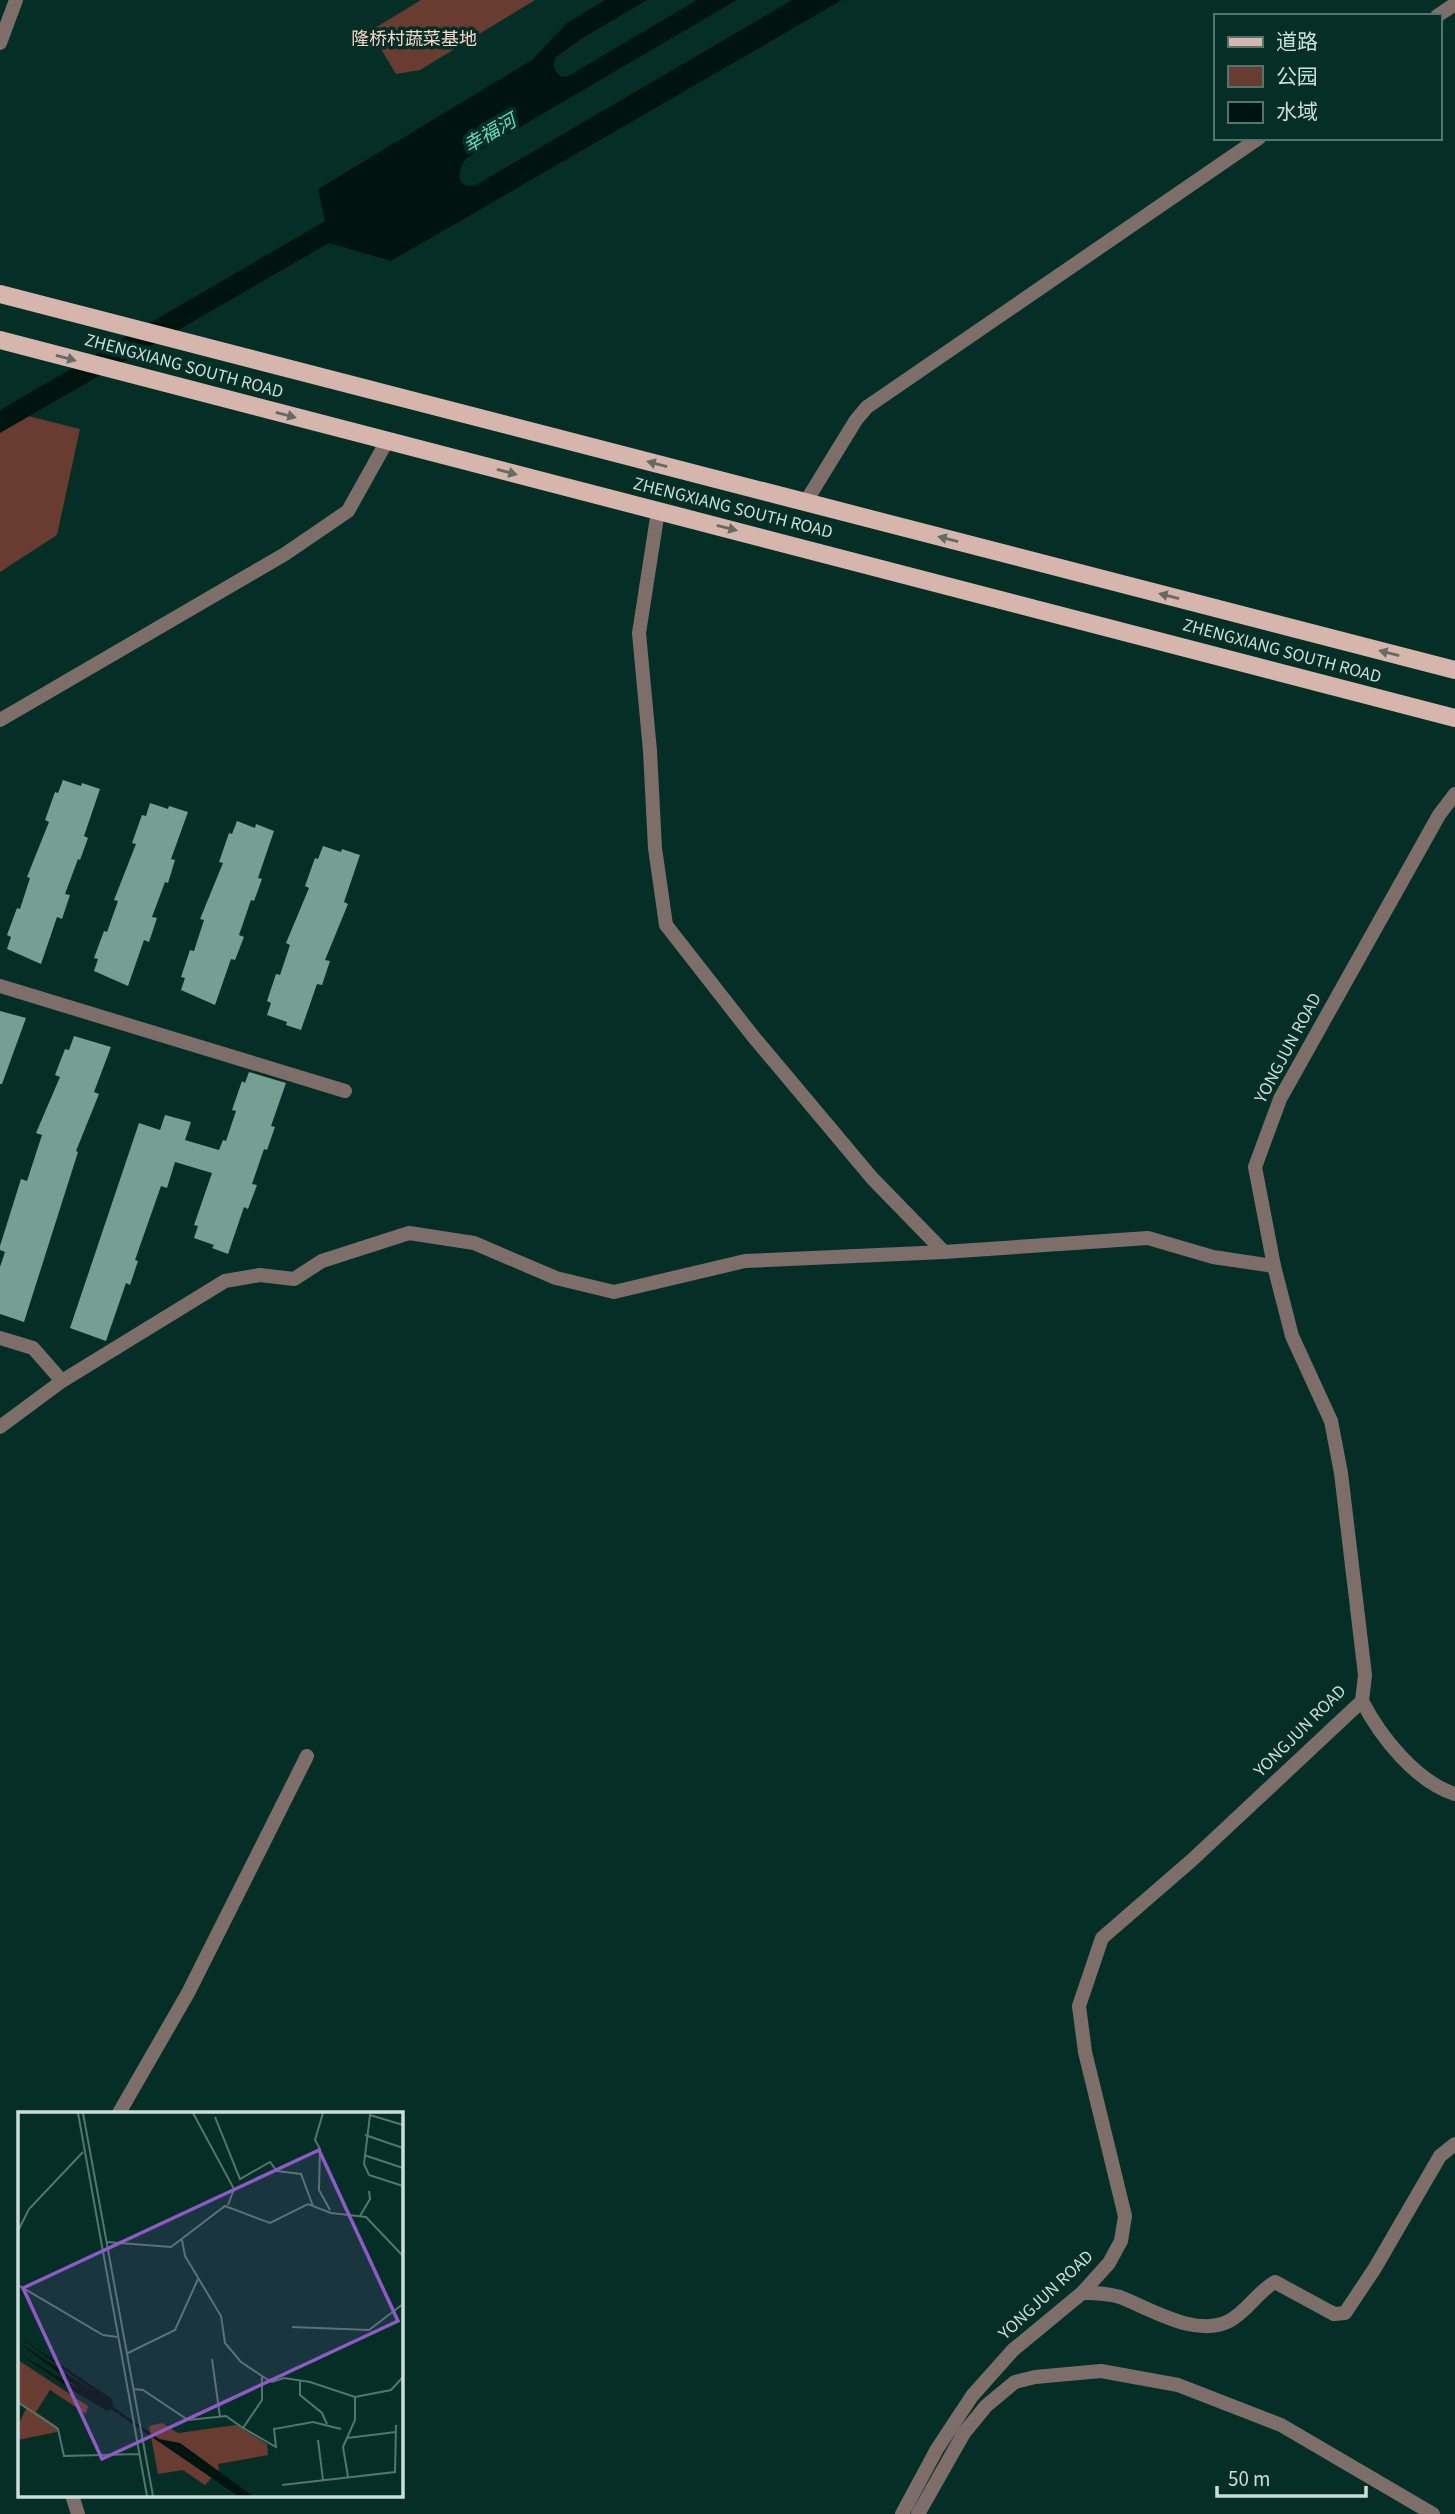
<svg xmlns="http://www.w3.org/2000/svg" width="1455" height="2514" viewBox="0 0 1455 2514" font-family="'Source Sans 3','Noto Sans SC',sans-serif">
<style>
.green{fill:#683c30}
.water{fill:#00140f}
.building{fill:#769f93}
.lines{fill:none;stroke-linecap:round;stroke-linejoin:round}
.minor{stroke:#7e6e6a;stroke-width:14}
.tertiary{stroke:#7e6e6a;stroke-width:14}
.primary{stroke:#d6b5ac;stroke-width:18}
.oneway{fill:#636b62}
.labels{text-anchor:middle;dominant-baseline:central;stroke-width:7;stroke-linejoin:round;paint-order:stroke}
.park-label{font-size:18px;fill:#fad4c9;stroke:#052f26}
.street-label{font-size:18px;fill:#cadfd9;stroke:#052f26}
.water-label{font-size:19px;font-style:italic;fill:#66dbbe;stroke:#052f26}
.inset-road{fill:none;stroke:#54756e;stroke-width:2}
.view{fill:#8f59c6;fill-opacity:0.15;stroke:#8f59c6;stroke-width:3.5}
.inset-edge{fill:none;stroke:#cadfd9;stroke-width:3.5}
</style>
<rect width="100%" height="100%" fill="#052f26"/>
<path class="green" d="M421,0H535L420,70L396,74L370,31Z
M0,409L80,429L57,535L0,572Z"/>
<path class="water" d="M605,0H647L581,39L556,57C552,66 554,72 562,77L568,76L697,0H737L467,158C456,170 456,190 476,185L792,0H842L391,261L329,243L0,433V410L325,221L318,189L532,60L567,23Z"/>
<path class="building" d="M63,780L81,786L82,783L100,789L84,836L88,838L80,860L78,859L65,894L70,895L62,919L57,917L41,964L7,949L11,937L7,935L17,908L20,909L30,878L27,877L49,822L45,820L55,792L58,793Z
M150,803L168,809L169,806L188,812L171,859L175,860L168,883L165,882L152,917L157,918L149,942L144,940L128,986L94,971L98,959L94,958L104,931L107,932L118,901L114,900L136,844L132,843L142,815L146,816Z
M237,821L255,828L256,824L274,831L258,878L262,879L254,901L251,900L239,935L244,937L235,960L231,959L215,1005L181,990L185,978L181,977L190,950L194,951L204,920L200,919L223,863L219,862L229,833L232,834Z
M323,846L341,852L342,849L360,855L344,902L348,904L325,960L330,961L322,985L317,984L301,1030L286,1025L287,1022L267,1015L271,1003L267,1001L276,974L280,975L290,945L286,943L309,888L305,886L315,858L318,859Z
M0,1011L26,1018L2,1084H0Z
M74,1036L111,1047L94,1092L99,1094L76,1151L78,1152L24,1322L0,1314V1267L5,1252L0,1250V1246L21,1179L27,1181L42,1135L36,1133L60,1077L55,1075L65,1049L69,1050Z
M249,1072L286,1083L271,1126L275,1127L267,1150L264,1149L252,1184L257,1185L248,1209L244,1207L228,1254L212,1248L214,1245L194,1238L198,1226L194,1225L212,1173L175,1162L167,1188L161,1186L135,1260L138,1261L130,1285L126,1283L106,1341L70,1328L139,1123L160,1130L165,1115L191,1122L185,1140L219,1150L223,1140L226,1141L236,1111L232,1110L242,1081L245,1083Z"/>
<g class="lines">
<path class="minor" d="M1437,16L1455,4
M0,43L16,0
M805,503L856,420L867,407L1259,138
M658,511L639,633L650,751L655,848L666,925L752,1035L872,1178L944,1252
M0,720L285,554L348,511L387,441
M0,986L345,1091
M0,1338L33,1348L62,1381
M0,1427L62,1381L225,1281L260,1275L294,1279L322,1261L409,1233L474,1243L556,1278L614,1292L745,1261L944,1252L1148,1238L1213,1257L1274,1266
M1362,1701C1380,1736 1416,1782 1455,1794
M119,2113L188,1993L307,1756
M1082,2293C1095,2293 1107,2293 1120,2297C1151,2309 1196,2338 1229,2321C1248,2311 1257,2292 1275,2282L1334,2314L1345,2313L1375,2268L1440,2156L1455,2144
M72,2495L78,2514
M918,2514L964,2433L986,2406L1015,2382L1035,2377L1101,2371L1178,2385L1281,2425L1433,2514"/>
<path class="tertiary" d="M902,2514L937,2449L972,2396L1013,2350L1082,2293L1109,2263L1121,2241L1125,2216L1085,2052L1079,2006L1102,1938L1192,1860L1362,1701L1365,1675L1341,1473L1331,1421L1292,1336L1274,1266L1255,1167L1280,1099L1439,815L1455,794"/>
<path class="primary" d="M0,294L1455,670
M0,340L1455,718"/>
</g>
<defs><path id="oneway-solid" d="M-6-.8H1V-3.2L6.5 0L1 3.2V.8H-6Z" transform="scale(1.75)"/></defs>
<g class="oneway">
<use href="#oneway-solid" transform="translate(66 358) rotate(15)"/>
<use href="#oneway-solid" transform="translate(286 415) rotate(15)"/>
<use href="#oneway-solid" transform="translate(657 464) rotate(-165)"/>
<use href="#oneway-solid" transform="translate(507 472) rotate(15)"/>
<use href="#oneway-solid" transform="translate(727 528) rotate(14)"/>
<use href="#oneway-solid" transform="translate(948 539) rotate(-166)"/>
<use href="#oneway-solid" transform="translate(1169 596) rotate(-166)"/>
<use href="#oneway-solid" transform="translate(1389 653) rotate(-166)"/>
</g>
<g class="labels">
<g class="park-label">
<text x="414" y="39">隆桥村蔬菜基地</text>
</g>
<g class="street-label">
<text transform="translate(184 366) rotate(15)">ZHENGXIANG SOUTH ROAD</text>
<text transform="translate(733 508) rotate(14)">ZHENGXIANG SOUTH ROAD</text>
<text transform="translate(1282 651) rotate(15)">ZHENGXIANG SOUTH ROAD</text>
<text transform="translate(1288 1048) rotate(-62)">YONGJUN ROAD</text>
<text transform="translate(1300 1731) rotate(-45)">YONGJUN ROAD</text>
<text transform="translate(1046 2295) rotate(-43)">YONGJUN ROAD</text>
</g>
<g class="water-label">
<text transform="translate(490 134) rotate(-30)">幸福河</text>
</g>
</g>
<g transform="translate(18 2112)">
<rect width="385" height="385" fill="#052f26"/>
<path d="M0,248L70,294L68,302L32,278L18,300L40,315L39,320L0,328V313L8,297L0,292ZM144,311L160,321L218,313L249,332L250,343L200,352L201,358L187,373L165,358L140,362L131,314Z" fill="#683c30"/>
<path d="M0,224L94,287L95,295L141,327L162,331L235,384H220L93,297L89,299L56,279L0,241L63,278L0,230L81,283Z" fill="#00140f"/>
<path class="inset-road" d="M60,1L129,384M65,1L135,384M175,1L216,77L210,93M305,1L297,28L302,37L301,78L312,98M197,5L222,67L252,50L259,59L283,62L295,94M385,13L352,3L346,52L351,63L385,74M347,23L385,36M346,43L385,56M342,104L352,87L351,79M0,119L11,97L65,40M164,128L167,144L203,204L207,231L223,250L244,264L254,270L266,266L292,270L337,285L373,278L385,265M89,130L153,135L207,94L252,111L290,92L313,101L348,105L385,144M0,173L85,223L99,225M274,215L351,218L385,192M108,242L157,218L180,167M194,247L202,305M282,268V283L304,301L309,312M115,277L125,278L170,308L208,304L225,316L244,288V264M0,290L40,317L46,344L121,342M225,316L258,335L256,317L295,310L323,317M329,326L378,320M300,328L305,368M330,365L325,335L337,308V285M264,373L377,360L378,313"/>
<path class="view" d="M301,38L380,209L84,347L5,176Z"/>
<rect width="385" height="385" class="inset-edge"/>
</g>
<rect x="1214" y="14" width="228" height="126" fill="#052f26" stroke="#54756e" stroke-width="2"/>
<rect x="1228" y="37" width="35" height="10" fill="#d6b5ac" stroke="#54756e" stroke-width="2"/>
<text x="1276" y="49" font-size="21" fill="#cadfd9">道路</text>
<rect x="1228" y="66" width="35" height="21" fill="#683c30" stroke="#54756e" stroke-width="2"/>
<text x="1276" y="84" font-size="21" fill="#cadfd9">公园</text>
<rect x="1228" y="102" width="35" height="21" fill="#00140f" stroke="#54756e" stroke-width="2"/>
<text x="1276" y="119" font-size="21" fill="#cadfd9">水域</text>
<path d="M1217 2486v10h149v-10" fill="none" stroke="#cadfd9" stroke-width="3.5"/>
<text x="1228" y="2486" font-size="21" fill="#cadfd9" stroke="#052f26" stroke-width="5" paint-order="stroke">50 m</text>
</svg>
